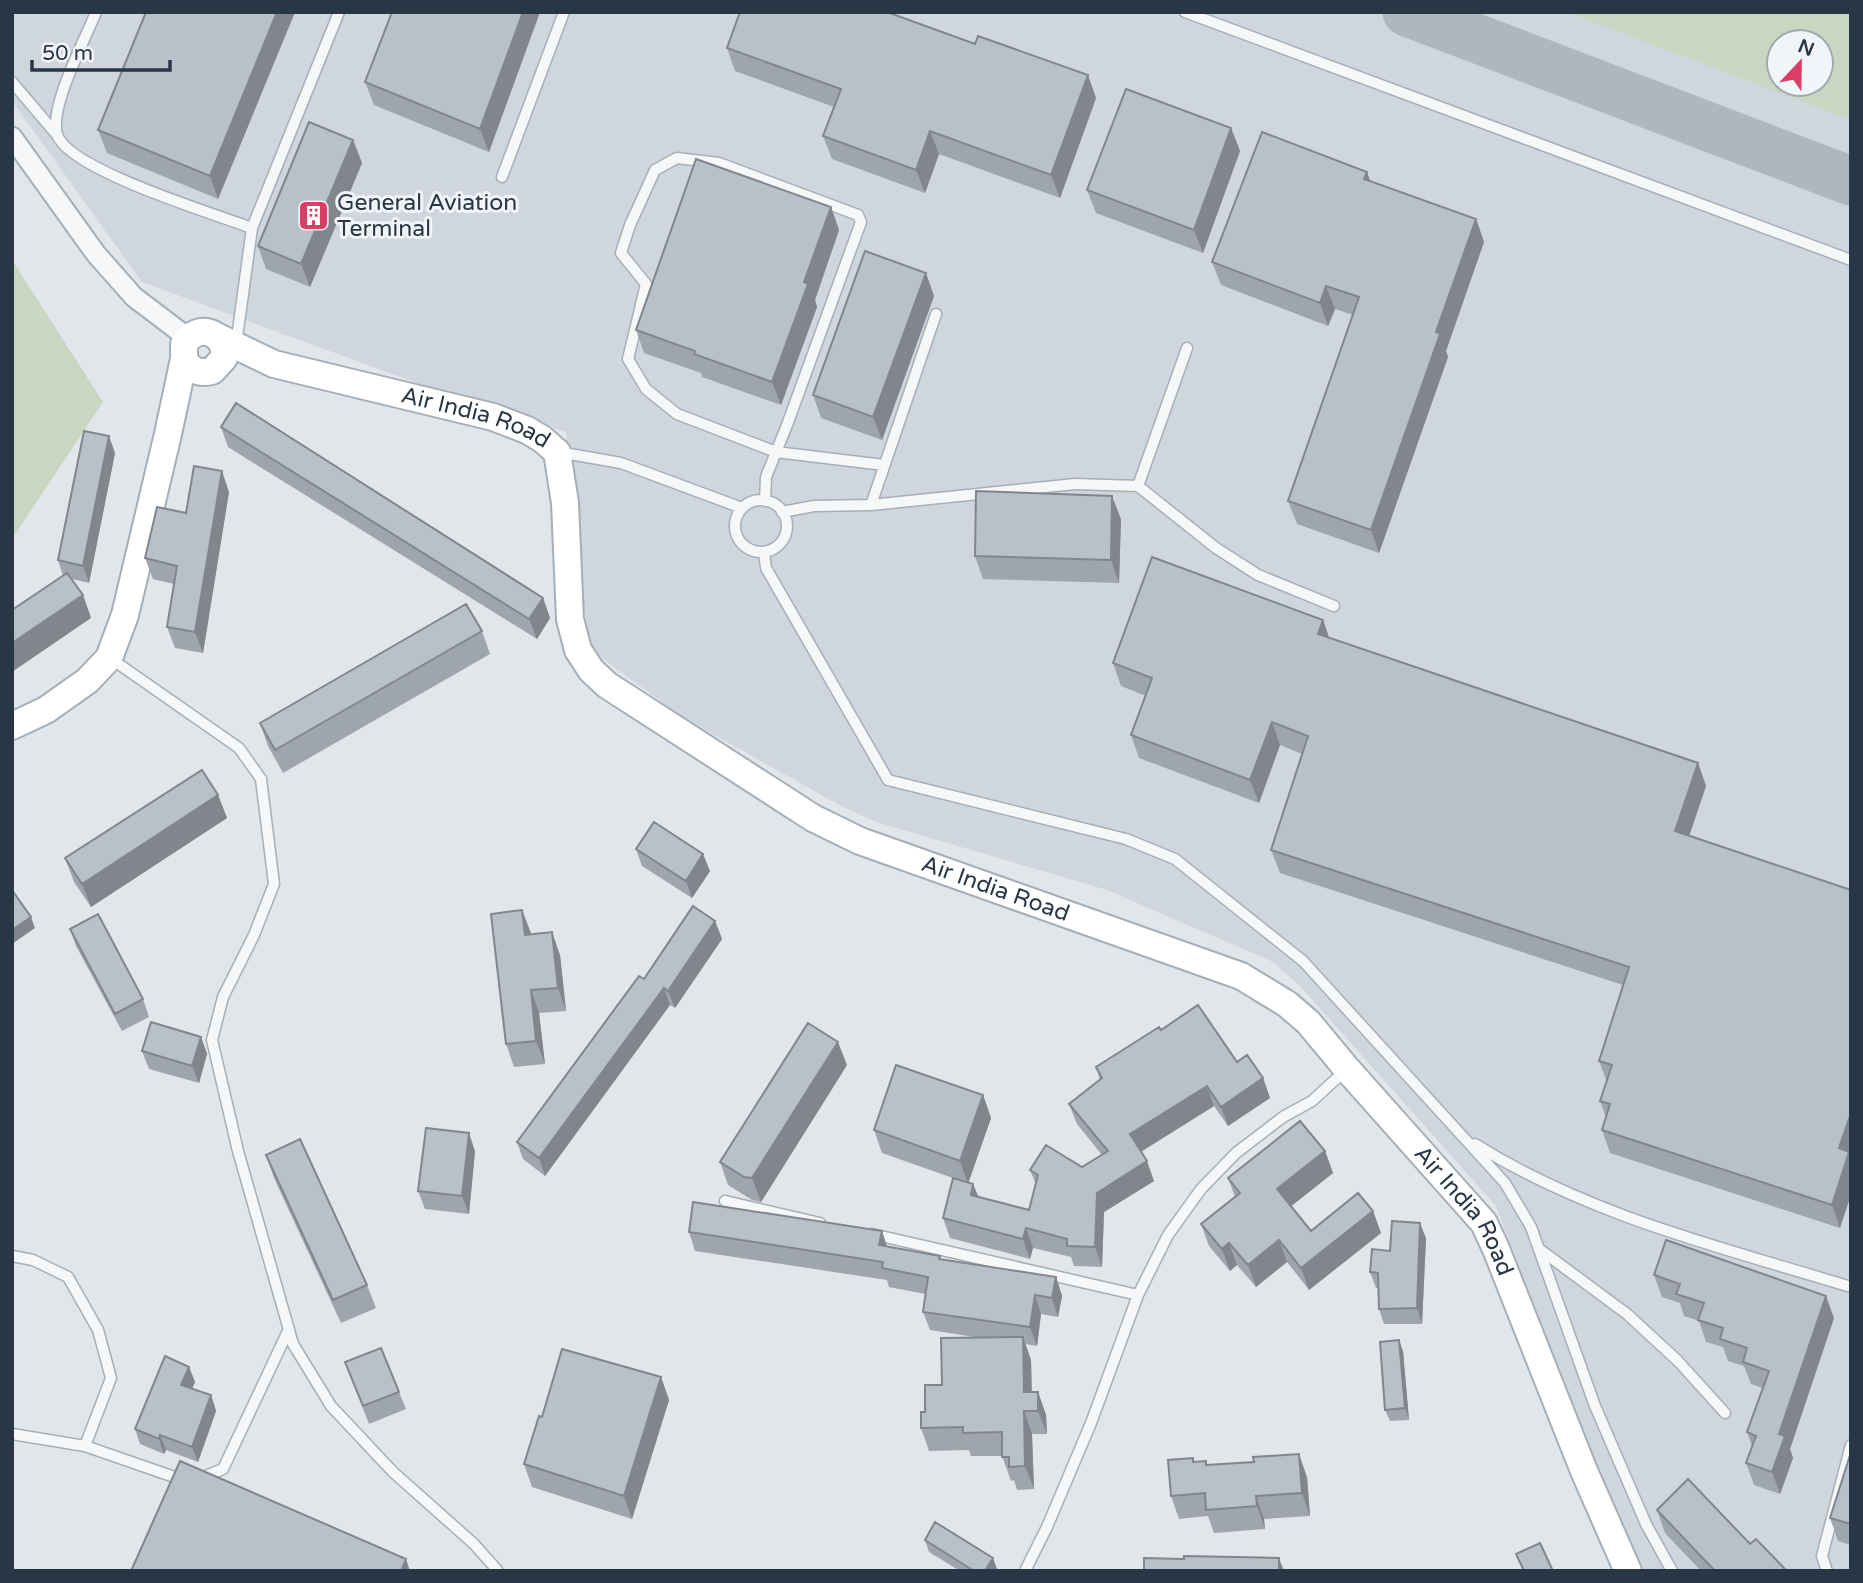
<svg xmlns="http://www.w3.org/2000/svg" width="1863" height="1583" viewBox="0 0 1863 1583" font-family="'Varela Round',sans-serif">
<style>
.built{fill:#cfd6de;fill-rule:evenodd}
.green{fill:#c9d6c2;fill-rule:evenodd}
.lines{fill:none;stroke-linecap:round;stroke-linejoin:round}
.taxiway{stroke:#aeb7c0;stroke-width:49}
.lane-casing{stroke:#a6aeb6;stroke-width:13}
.street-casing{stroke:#a6aeb6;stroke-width:23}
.secondary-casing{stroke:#a6aeb6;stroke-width:30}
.lane{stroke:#f5f7f9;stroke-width:10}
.street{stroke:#f5f7f9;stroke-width:19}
.secondary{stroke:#fff;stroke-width:26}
.wall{fill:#9ea5ae}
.shaded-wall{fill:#81868d}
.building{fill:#b8c0ca;stroke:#81868d;stroke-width:2}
.labels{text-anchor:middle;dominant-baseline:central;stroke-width:6;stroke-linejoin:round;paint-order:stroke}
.poi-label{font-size:23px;fill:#283645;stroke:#f2f5f8;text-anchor:start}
.street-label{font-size:23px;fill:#283645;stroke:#f2f5f8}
</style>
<rect width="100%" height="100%" fill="#e2e6eb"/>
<path class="built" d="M12,12H1851V1571H1641L1577,1422L1496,1206L1300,986L1273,962L1107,890L876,822L841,806L681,716L591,650L581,587L566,432L414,382L142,282L12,101ZM1779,42H1821V84H1779Z"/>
<path class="green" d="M1567,12H1851V120ZM1779,42H1821V84H1779Z
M12,260L103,402L12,539Z"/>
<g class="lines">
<path class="taxiway" d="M1407,12L1851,181"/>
<defs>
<path id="lane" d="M96,12C85,40 49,107 57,134C66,169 215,214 252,228
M1185,12L1851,260
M12,82L57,135
M502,177L564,12
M236,345L252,228L339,12
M558,452L621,463L742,508
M1138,486L1187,348
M735 526a26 26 0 1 1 52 0a26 26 0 1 1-52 0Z
M765,501L766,477L787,425L861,222L858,215L719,163L677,158L655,170L630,225L621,253L646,284L628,359L646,389L677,414L776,452L884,465
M871,505L936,314
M782,512L814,506L871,505L1075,484L1138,486L1216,548L1258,575L1334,606
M764,552L766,568L888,780L1126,839L1175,859L1303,961L1505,1183L1531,1227L1595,1406L1646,1524L1672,1571
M110,658L239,748L261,779L274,884L254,935L223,997L212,1040L238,1151L293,1344L331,1406L393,1472L474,1544L498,1571
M1475,1144C1589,1216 1724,1248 1851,1287
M725,1201L820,1223
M872,1234L1138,1295
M1542,1251L1627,1314L1678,1361L1725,1413
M12,1256L33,1260L68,1277L98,1330L111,1378L85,1446
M12,1434L85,1446L183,1480
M201,1478L223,1469L289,1329
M1025,1571L1047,1527L1091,1423L1138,1295L1168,1235L1201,1189L1236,1153L1283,1117L1312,1101L1347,1069
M1827,1571L1822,1556L1851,1445"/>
<path id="street" d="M12,137L96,254L134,297L188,338"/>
<g id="secondary">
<path id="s1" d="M218,337L274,364L493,417L527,430L542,439L557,452L565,503L570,619L578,650L591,670L607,685L813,818L860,841L1241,976L1287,1004L1308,1022L1347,1069L1484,1223L1496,1249L1584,1471L1628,1571"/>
<path d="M12,726L46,710L87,681L109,658L125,615L168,434L184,359V344C198,322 227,332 224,358L212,371C199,374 191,371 184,359"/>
</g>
</defs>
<use href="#lane" class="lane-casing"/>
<use href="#street" class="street-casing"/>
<use href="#secondary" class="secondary-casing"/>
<use href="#lane" class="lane"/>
<use href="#street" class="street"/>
<use href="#secondary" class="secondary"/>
</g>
<path class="wall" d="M295,12L218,199L107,153L98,130Z
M392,12H540L489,152L374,105L365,82Z
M727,48L1096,98L1060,198L939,154L925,193L832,159L823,136L834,107L735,71Z
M1231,128L1240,151L1203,253L1096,213L1087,190Z
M353,140L362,163L310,287L266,269L258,246Z
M1367,172L1370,182L1476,219L1484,242L1446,351L1448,357L1379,553L1297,524L1288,501L1353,315L1335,309L1328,326L1221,285L1212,262Z
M831,207L839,230L815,300L817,307L781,405L702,377L701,373L644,353L636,330Z
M934,296L882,440L821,418L813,395Z
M221,427L543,598L550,618L537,639L228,447Z
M115,453L89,583L72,579L83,595L91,618L63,576L58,560Z
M229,492L203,653L175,648L167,627L174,584L153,579L145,558L186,513Z
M1121,519L1119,583L983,579L975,556Z
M1323,620L1329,638L1698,763L1706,786L1689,836L1851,890L1840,1228L1610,1153L1602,1130L1606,1117L1600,1101L1607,1082L1599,1061L1623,985L1280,873L1271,850L1302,754L1280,745L1259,803L1139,758L1131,735L1146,696L1121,686L1113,663Z
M482,631L490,654L283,773L268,746L260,723Z
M218,795L227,818L91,907L74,882L65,858Z
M636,849L710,871L692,898L642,866Z
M715,921L722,939L675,1008L670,1005L545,1176L523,1159L517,1142L644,979Z
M70,929L143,999L149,1017L122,1031L76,946Z
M531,934L560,955L566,1011L539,1013L545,1064L514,1067L506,1044Z
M1161,1030L1237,1062L1263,1078L1270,1098L1228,1126L1214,1106L1141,1152L1154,1181L1104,1212L1102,1267L1074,1266L1071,1257L1033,1248L1030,1259L950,1238L943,1218L953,1178L882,1153L874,1130L983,1095L991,1118L968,1182L973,1184L978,1197L1029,1210L1036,1185L1030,1170L1082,1167L1102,1155L1077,1124L1069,1104L1100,1080L1096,1067Z
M201,1037L207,1054L199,1083L149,1069L142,1051Z
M847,1065L761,1202L752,1200L728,1185L720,1162Z
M475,1151L469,1214L425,1209L418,1191Z
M1325,1151L1333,1173L1291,1206L1311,1231L1373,1211L1381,1233L1309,1290L1287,1262L1256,1287L1237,1265L1230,1271L1209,1246L1201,1224L1235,1197L1228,1178Z
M266,1155L367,1285L376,1308L341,1323L274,1178Z
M882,1231L887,1247L940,1256L941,1259L1056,1277L1062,1296L1058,1317L1041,1314L1037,1346L1025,1344L1031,1360L1032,1392H1038L1046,1415L1047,1434H1032L1034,1489L1017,1490L1014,1480L1011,1481L1002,1456H971L969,1450L929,1451L921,1428L925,1412L942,1385L981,1338L930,1330L923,1312L925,1294L889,1287L887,1280L695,1251L689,1232Z
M1426,1238L1422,1324H1384L1379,1309L1378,1288H1376L1370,1272L1390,1251Z
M1654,1275L1834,1318L1790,1449L1793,1458L1780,1494L1754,1485L1746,1463L1752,1446L1747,1432L1763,1388L1751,1384L1744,1366L1728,1361L1723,1347L1706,1342L1699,1321L1684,1316L1680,1303L1662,1297Z
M1403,1351L1409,1420L1390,1421L1385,1410Z
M345,1362L399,1392L406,1409L369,1424Z
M189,1367L195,1382L192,1389L211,1395L216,1411L198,1462L166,1450L164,1454L140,1444L135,1429Z
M661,1377L669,1400L632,1519L532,1487L524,1464L542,1417Z
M1851,1452V1545L1838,1541L1830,1518Z
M1193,1458L1195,1462L1207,1465L1307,1477L1310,1516L1264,1519L1265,1529L1214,1533L1208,1516L1179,1519L1171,1496Z
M1657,1510L1750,1544L1787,1571H1701L1665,1533Z
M925,1540L997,1569L996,1571H960L929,1552Z"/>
<path class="shaded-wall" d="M277,12H295L218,199L210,176Z
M523,12H540L489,152L480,129Z
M1088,75L1096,98L1060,198L1051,175Z
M1231,128L1240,151L1203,253L1194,230Z
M930,131L939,154L925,193L916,170Z
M353,140L362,163L310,287L301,264Z
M1367,172L1375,195L1364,179Z
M831,207L839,230L815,300L817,307L781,405L772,382L804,282Z
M1476,219L1484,242L1446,351L1448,357L1379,553L1371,530L1436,332Z
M926,273L934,296L882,440L873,417Z
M1326,286L1335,309L1328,326L1320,303Z
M109,436L115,453L89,583L83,566Z
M222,471L229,492L203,653L195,632Z
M1112,496L1121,519L1119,583L1111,560Z
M83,595L91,618L12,672V643Z
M543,598L550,618L537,639L529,619Z
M1323,620L1331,643L1318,634Z
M1272,722L1280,745L1259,803L1250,780Z
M1698,763L1706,786L1683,854L1675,831Z
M218,795L227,818L91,907L82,884Z
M703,854L710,871L692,898L686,881Z
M522,910L531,933L533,958L525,935Z
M31,917L35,928L12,944V930Z
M715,921L722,939L675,1008L668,991Z
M552,932L560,955L566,1011L558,988Z
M664,988L670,1005L545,1176L539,1158Z
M531,990L539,1013L545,1064L536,1041Z
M201,1037L207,1054L199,1083L192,1066Z
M838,1042L847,1065L761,1202L752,1178Z
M1263,1078L1270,1098L1228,1126L1221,1107Z
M1207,1086L1214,1106L1137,1154L1130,1134Z
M983,1095L991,1118L968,1184L960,1161Z
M1851,1113V1195L1840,1228L1832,1205L1839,1148Z
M469,1133L475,1151L469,1214L462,1196Z
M1325,1151L1333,1173L1285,1211L1277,1189Z
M1147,1161L1154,1181L1104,1212L1102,1267L1095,1247L1097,1193Z
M973,1184L981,1203L971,1195Z
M1373,1211L1381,1233L1309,1290L1301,1268Z
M1420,1223L1426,1238L1422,1324L1417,1308Z
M1026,1228L1033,1248L1030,1259L1023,1239Z
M882,1231L888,1250L879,1245Z
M1279,1240L1287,1262L1256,1287L1248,1265Z
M1229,1243L1237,1265L1230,1271L1222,1249Z
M1056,1277L1062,1296L1058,1317L1052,1298Z
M1035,1295L1041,1314L1037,1346L1030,1327Z
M1826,1296L1834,1318L1790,1449L1793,1458L1780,1494L1772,1472L1779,1434Z
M1023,1337L1031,1360L1032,1411L1024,1392Z
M1399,1340L1403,1351L1409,1420L1405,1408Z
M189,1367L195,1382L187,1400L181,1385Z
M661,1377L669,1400L632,1519L624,1496Z
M1038,1392L1046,1415L1047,1434L1038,1411Z
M211,1395L216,1411L198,1462L192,1447Z
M1024,1411L1032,1434L1034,1489L1025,1466Z
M160,1435L166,1450L164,1454L159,1439Z
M1299,1454L1307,1477L1310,1516L1302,1493Z
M1256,1496L1264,1519L1265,1529L1257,1506Z
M993,1558L997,1569L996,1571H985Z
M1279,1558L1284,1571H1279Z
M406,1559L410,1571H401Z"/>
<path class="building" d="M146,12H277L210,176L98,130Z
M392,12H523L480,129L365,82Z
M740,12H887L975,44L978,36L1088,75L1051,175L930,131L916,170L823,136L841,89L727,48Z
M1126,89L1231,128L1194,230L1087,190Z
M309,122L353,140L301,264L258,246Z
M1262,132L1367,172L1364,179L1476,219L1436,332L1440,334L1371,530L1288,501L1359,297L1326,286L1320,303L1212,262Z
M696,159L831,207L804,282L808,284L772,382L694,354L695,351L636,330Z
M865,251L926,273L873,417L813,395Z
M236,403L543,598L529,619L221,427Z
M84,431L109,436L83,566L58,560Z
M194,466L222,471L195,632L167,627L177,566L145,558L157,507L186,513Z
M976,491L1112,496L1111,560L975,556Z
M1152,557L1323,620L1318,634L1698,763L1675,831L1851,890V1113L1839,1148L1849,1152L1832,1205L1602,1130L1610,1104L1600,1101L1612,1065L1599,1061L1629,967L1271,850L1308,736L1272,722L1250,780L1131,735L1152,678L1113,663Z
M67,573L83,595L12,643V610Z
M466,604L482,631L275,750L260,723Z
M202,770L218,795L82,884L65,858Z
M654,822L703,854L686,881L636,849Z
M12,890L31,917L12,930Z
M693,906L715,921L668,991L664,988L539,1158L517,1142L639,976L644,979Z
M522,910L525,935L552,932L558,988L531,990L536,1041L506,1044L491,914Z
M98,914L143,999L115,1014L70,929Z
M1198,1005L1237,1062L1247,1055L1263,1078L1221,1107L1207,1086L1130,1134L1147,1161L1097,1193L1095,1247L1067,1246V1239L1026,1228L1023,1239L943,1218L953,1178L973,1184L971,1195L1029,1210L1038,1175L1030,1170L1046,1145L1082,1167L1108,1151L1069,1104L1102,1078L1096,1067L1159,1027L1161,1030Z
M151,1022L201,1037L192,1066L142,1051Z
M808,1023L838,1042L752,1178L744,1177L720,1162Z
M896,1065L983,1095L960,1161L874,1130Z
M1300,1121L1325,1151L1277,1189L1311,1231L1358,1193L1373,1211L1301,1268L1279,1240L1248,1265L1229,1243L1222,1249L1201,1224L1240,1193L1228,1178Z
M426,1128L469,1133L462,1196L418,1191Z
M300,1139L367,1285L333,1300L266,1155Z
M693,1202L882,1231L879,1245L940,1256L939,1259L1056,1277L1052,1298L1035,1295L1030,1327L923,1312L928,1277L882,1268L883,1262L689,1232Z
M1392,1221L1420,1223L1417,1308L1379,1309L1378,1273L1370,1272L1372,1249L1390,1251Z
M1666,1240L1826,1296L1779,1434L1785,1436L1772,1472L1746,1463L1756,1436L1747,1432L1769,1371L1743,1362L1747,1348L1720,1339L1723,1328L1698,1320L1704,1303L1676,1294L1680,1284L1654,1275Z
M1023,1337L1024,1392H1038V1411H1024L1025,1466L1009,1467V1457H1002V1432L963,1433V1427L921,1428V1412H925V1385H942L941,1338Z
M1399,1340L1405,1408L1385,1410L1380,1342Z
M381,1348L399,1392L363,1406L345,1362Z
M562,1349L661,1377L624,1496L524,1464L539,1416L542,1417Z
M165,1356L189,1367L181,1385L211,1395L192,1447L160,1435L159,1439L135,1429Z
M1851,1452V1524L1830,1518Z
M1299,1454L1302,1493L1256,1496L1257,1506L1206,1510L1205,1493L1171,1496L1168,1460L1193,1458V1462L1206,1461V1465L1254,1462L1253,1457Z
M180,1461L406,1559L401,1571H131Z
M1688,1479L1750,1544L1756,1539L1787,1571H1715L1657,1510Z
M935,1522L993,1558L985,1571H974L925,1540Z
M1540,1543L1553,1571H1524L1516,1554Z
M1184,1556L1279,1558V1571H1144V1558L1184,1559Z"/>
<defs>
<symbol id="building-square" viewBox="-11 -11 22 22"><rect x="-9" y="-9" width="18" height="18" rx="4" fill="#da3d66" stroke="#f2f5f8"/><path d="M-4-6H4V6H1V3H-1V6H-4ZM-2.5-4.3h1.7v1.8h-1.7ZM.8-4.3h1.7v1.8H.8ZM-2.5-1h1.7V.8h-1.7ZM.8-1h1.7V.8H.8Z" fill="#fff"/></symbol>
</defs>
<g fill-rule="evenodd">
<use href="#building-square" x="296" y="198" width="35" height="35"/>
</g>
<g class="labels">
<g class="poi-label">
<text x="337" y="203">General Aviation<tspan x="337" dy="26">Terminal</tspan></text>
</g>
<g class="street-label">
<text stroke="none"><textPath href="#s1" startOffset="271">Air India Road</textPath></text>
<text stroke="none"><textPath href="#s1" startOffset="1048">Air India Road</textPath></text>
<text stroke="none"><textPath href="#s1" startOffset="1636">Air India Road</textPath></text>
</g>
</g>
<rect width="1863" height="1583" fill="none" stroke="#283645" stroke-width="28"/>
<g transform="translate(1800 63) rotate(22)"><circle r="33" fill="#f2f5f8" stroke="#a1a9b0" stroke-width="2"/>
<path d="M0-5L12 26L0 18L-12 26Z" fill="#da3d66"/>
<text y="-10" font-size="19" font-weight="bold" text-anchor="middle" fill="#283645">N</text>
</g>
<path d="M32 60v10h138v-10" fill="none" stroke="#283645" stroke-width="3.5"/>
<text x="42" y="60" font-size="21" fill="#283645" stroke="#f2f5f8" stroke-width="5" paint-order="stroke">50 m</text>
</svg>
